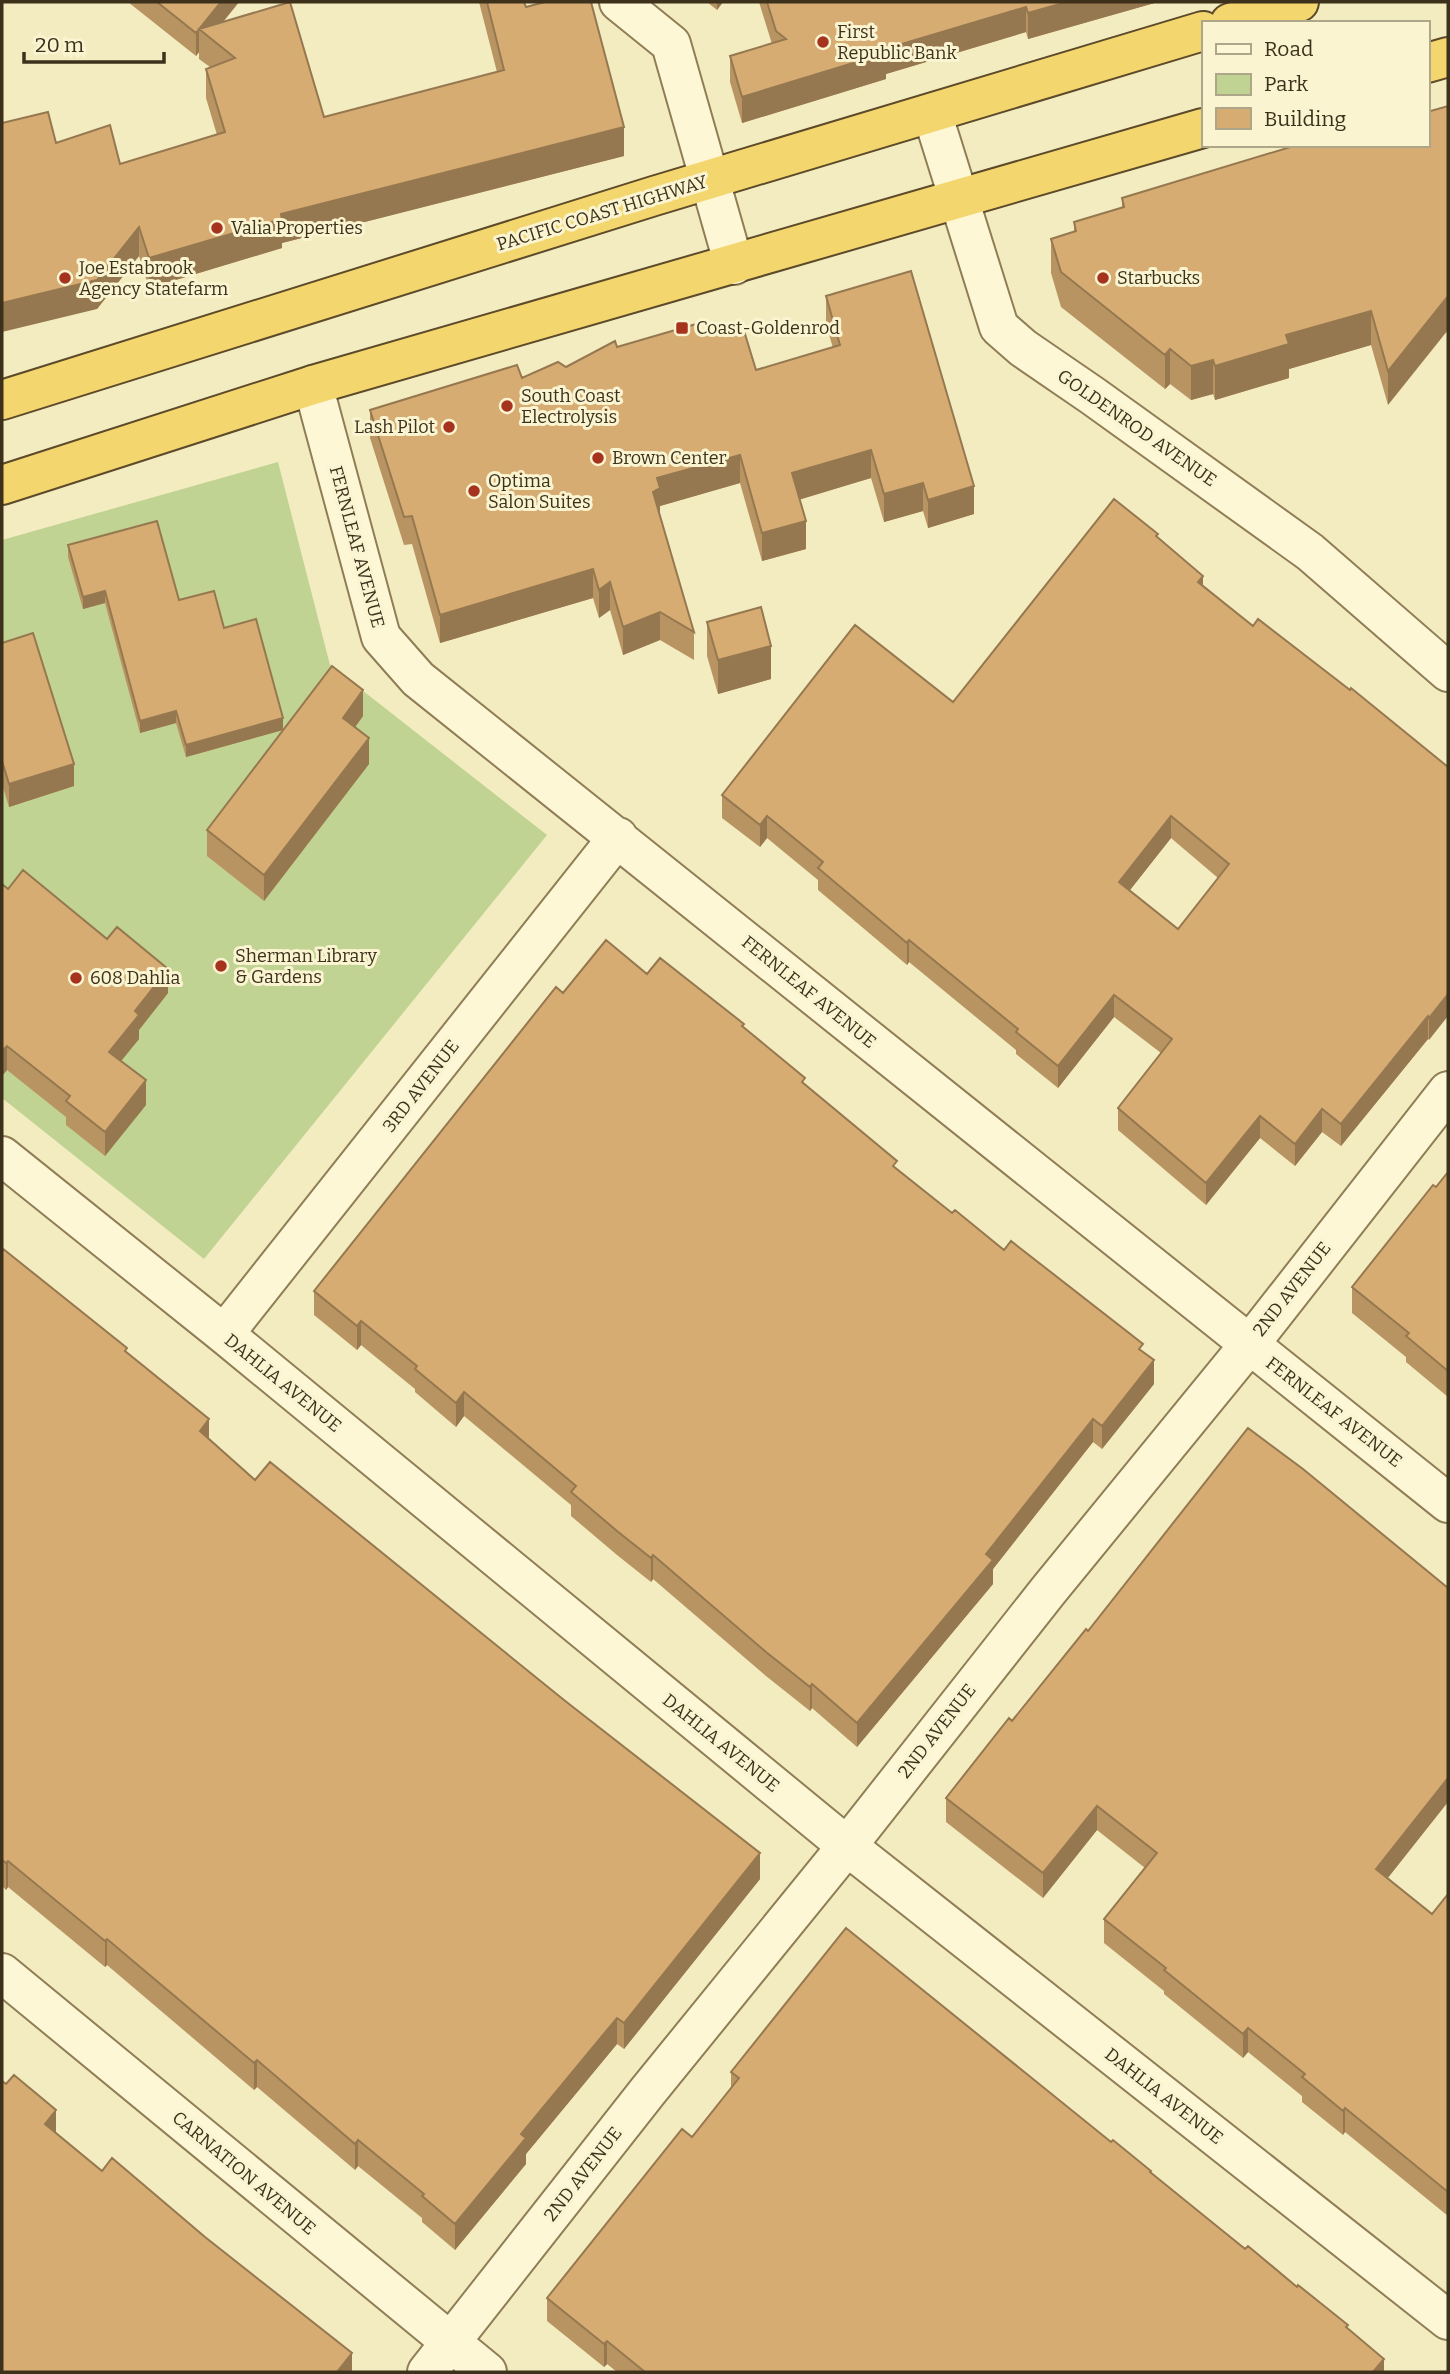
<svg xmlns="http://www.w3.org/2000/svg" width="1450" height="2374" viewBox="0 0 1450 2374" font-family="Bitter,serif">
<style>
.green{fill:#c1d393}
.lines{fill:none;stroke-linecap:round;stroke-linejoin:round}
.minor-casing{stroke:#8f7d56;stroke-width:42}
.tertiary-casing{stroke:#8f7d56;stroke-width:42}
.trunk-casing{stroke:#5c4a2a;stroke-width:42}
.minor{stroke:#fdf7d5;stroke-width:38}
.tertiary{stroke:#fdf7d5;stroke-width:38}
.trunk{stroke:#f4d66e;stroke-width:38}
.wall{fill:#b89462;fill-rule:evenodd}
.shaded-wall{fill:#967850}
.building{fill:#d6ac72;stroke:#967850;stroke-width:2;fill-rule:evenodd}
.poi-dot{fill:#a5331e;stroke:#faf4d1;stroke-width:2.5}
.labels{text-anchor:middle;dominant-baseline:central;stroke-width:6;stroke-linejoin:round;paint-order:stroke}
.poi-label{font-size:18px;fill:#3d311c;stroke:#faf4d1;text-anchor:start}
.street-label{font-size:18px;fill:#3d311c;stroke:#faf4d1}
</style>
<rect width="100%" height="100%" fill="#f3ecc0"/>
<path class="green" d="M278,462L330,665L547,835L204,1259L2,1098V540Z"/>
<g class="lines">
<defs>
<path id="minor" d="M932,113L999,327L1023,348L1093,396L1310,552L1448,672
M313,385L381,637L418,679L1448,1503
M2,1156L224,1334L847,1846L1448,2320
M224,1334L618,837
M2,1973L487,2372
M427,2372L648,2091L847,1846L1048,1591L1249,1345L1448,1091"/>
<path id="tertiary" d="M619,2L671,44L734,265"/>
<path id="trunk" d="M1230,23L1299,2
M1427,63L1448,57
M2,400L654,196L1203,31
M2,485L313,385L1203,128"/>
</defs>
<use href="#minor" class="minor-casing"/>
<use href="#tertiary" class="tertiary-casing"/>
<use href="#trunk" class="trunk-casing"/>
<use href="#minor" class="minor"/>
<use href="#tertiary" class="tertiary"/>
<use href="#trunk" class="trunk"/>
</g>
<path class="wall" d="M128,2H239L223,22L324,117L497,72L479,2H524L526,7L624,156L282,243V248L149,288L139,256L97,309L56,143L120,164L217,135L206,98V69L210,67L199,59V52L196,56Z
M707,2H723L717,10Z
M759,2H1158L1028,39L1026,32L886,74V79L742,123L730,82V56L772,44Z
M1427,145L1388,405L1371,345L1289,369V378L1215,400L1213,394L1191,400L1170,384L1165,389L1061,307L1051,273V239L1074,232V222L1122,208V198Z
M826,296L974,514L928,528L923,511L884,522L871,478L799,499L806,549L762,561L740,483L660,506V516L694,632V660L660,640L623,655L610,610L599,618L593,598L440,643L412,544L404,545L370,438V410L566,367L617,347L699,333L756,370L833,348L826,324Z
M1158,538L1203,585L1253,626L1448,767L1429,1040L1428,1039L1341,1146L1322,1132L1295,1166L1260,1138L1206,1205L1118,1130V1108L1161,1053L1114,1017L1058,1088L1016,1054V1050L909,962L907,965L818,890V880L767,838L760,847L722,818V795L953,702ZM1171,838L1218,878L1178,929L1130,890Z
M68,545L179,600L224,628L283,730L186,757L176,723L140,733L105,603L83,609L68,557Z
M707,622L771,679L718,694L707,656Z
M2,643L74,786L9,807L2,784Z
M363,716L355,727L369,764L264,901L207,856V830Z
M8,889L168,993L139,1030V1039L121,1061L146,1105L105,1156L66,1125V1117L7,1070L2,1076Z
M647,974L744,1028L897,1169L952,1213L1004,1250L1143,1352L1154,1384L1102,1449L1093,1442L993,1569V1584L857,1747L812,1708L810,1711L766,1676L653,1579L651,1582L617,1555L571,1516V1505L464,1416L456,1427L415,1392V1389L361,1345L357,1350L314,1315V1291L563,993Z
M1448,1172V1397L1406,1362V1357L1352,1313V1287Z
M2,1248L127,1353L209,1440L255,1480L760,1879L624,2049L617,2044L526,2154V2164L455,2250L422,2222V2218L358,2166L355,2170L257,2087L254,2090L107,1965L105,1967L8,1887L6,1890L2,1886Z
M1012,1721L1388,1878L1432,1914L1448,1894V2216L1345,2132L1343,2135L1302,2102V2096L1248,2052L1243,2058L1164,1994V1991L1104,1943V1919L1145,1868L1097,1830L1043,1898L946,1822V1798Z
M731,2072L1111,2142L1348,2329L1384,2372H617L607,2364L604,2367L547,2321V2298L692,2137L731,2088Z"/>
<path class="shaded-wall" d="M221,2H239L210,38L199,29V52L196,56V33Z
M717,2H723L717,10Z
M1067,2H1158L1028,39V13Z
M1026,7V32L886,74V79L742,123V97L885,49Z
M624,127V156L282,243V248L149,288V258L281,214Z
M139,227V256L97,309L2,332V303Z
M1448,296V330L1388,405V371Z
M1371,311V345L1289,369V378L1215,400V366L1286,335Z
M1170,349V384L1165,389V355Z
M1213,360V394L1191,400V366Z
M871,450V478L792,502V473Z
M740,455V483L660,506V516L653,492L657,478Z
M923,483V511L884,522V494Z
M974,486V514L928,528V500Z
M806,521V549L762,561V533Z
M593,569V598L440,643V615Z
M1203,576V598L1198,582Z
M610,582V610L599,618V590Z
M105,591V603L83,609V597Z
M660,612V640L623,655V627Z
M771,646V679L718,694V660Z
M363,690V716L343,744V718Z
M176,711V723L140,733V721Z
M283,718V730L186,757V745Z
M369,738V764L264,901V875Z
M74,764V786L9,807V784Z
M767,816V838L760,847V825Z
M1171,816V838L1119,904V882Z
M909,940V962L907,965V943Z
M168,969V993L139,1030V1039L109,1076V1052L135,1011Z
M1448,994V1016L1429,1040V1018Z
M1114,995V1017L1058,1088V1066Z
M1428,1016V1039L1341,1146V1124Z
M7,1046V1070L2,1076V1051Z
M146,1080V1105L105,1156V1132Z
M1322,1109V1132L1295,1166V1144Z
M1260,1116V1138L1206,1205V1183Z
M361,1321V1345L357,1350V1326Z
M1154,1360V1384L1102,1449V1426Z
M464,1392V1416L456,1427V1403Z
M209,1419V1446L200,1431Z
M1093,1419V1442L993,1569V1584L857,1747V1723L986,1554Z
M653,1555V1579L651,1582V1558Z
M812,1684V1708L810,1711V1687Z
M1448,1778V1802L1376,1893V1869Z
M1097,1806V1830L1043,1898V1873Z
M760,1853V1879L624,2049V2023Z
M8,1861V1887L6,1890V1863Z
M107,1939V1965L105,1967V1941Z
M617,2018V2044L526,2154V2164L455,2250V2224L521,2134Z
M1248,2028V2052L1243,2058V2034Z
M257,2060V2087L254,2090V2063Z
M1345,2108V2132L1343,2135V2111Z
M56,2110V2135L45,2124Z
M358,2140V2166L355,2170V2144Z
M607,2341V2364L604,2367V2344Z
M352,2353V2372H337Z
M1384,2359V2372H1373Z"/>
<path class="building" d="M157,2H221L196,33Z
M290,2L324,117L504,70L487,2H524L526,7L545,2H591L624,127L281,214L282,219L149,258L139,227L97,280L2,303V123L48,112L56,143L110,125L120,164L225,132L206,69L235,58L199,29Z
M767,2H1067L1028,13L1026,7L885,49L886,53L742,97L730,56L786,39L776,31Z
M1448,106V296L1388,371L1371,311L1286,335L1289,344L1215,366L1213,360L1191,366L1170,349L1165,355L1061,272L1051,239L1076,231L1074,222L1124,207L1122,198L1297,145H1427V112Z
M911,271L974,486L928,500L923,483L884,494L871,450L792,473L806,521L762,533L740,455L657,478L660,488L653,492L694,632L660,612L623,627L610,582L599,590L593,569L440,615L412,516L404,517L370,410L517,365L522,378L558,362L566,367L615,341L617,347L696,324L699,333L741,321L756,370L840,345L826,296Z
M1114,499L1158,534L1156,536L1203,576L1198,582L1253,626L1258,619L1350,690L1351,688L1448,767V994L1429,1018L1428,1016L1341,1124L1322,1109L1295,1144L1260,1116L1206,1183L1118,1108L1172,1039L1114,995L1058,1066L1016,1032L1018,1029L909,940L907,943L818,868L823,862L767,816L760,825L722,795L855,625L953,702ZM1171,816L1229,864L1178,929L1119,882Z
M157,521L179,600L214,591L224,628L256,619L283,718L186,745L176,711L140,721L105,591L83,597L68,545Z
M761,607L771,646L718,660L707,622Z
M33,633L74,764L9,784L2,761V643Z
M332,666L363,690L343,718L369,738L264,875L207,830Z
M23,870L107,939L117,927L168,969L135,1011L139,1015L109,1052L146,1080L105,1132L66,1101L70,1096L7,1046L2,1051V884L8,889Z
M606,940L647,974L660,958L744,1024L742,1026L805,1078L802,1082L897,1161L893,1166L952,1213L955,1210L1004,1250L1011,1241L1143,1344L1139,1349L1154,1360L1102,1426L1093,1419L986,1554L993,1560L857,1723L812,1684L810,1687L766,1652L653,1555L651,1558L617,1531L571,1492L576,1486L464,1392L456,1403L415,1369L417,1366L361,1321L357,1326L314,1291L556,987L563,993Z
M1448,1172V1371L1406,1336L1409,1333L1352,1287L1433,1185L1436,1187Z
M2,1248L127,1348L125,1351L209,1419L200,1431L255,1480L270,1462L564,1700L760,1853L624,2023L617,2018L521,2134L526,2138L455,2224L422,2196L424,2194L358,2140L355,2144L257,2060L254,2063L107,1939L105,1941L8,1861L6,1863L2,1860Z
M1248,1428L1303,1469L1448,1588V1778L1376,1869L1432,1914L1448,1894V2192L1345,2108L1343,2111L1302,2077L1305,2074L1248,2028L1243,2034L1164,1970L1166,1968L1104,1919L1157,1853L1097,1806L1043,1873L946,1798L1009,1718L1012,1721L1086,1629L1088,1631Z
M846,1928L1111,2142L1113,2140L1151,2171L1150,2172L1245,2249L1248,2246L1297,2287L1298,2285L1348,2325L1346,2327L1384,2359L1373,2372H645L607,2341L604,2344L547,2298L682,2129L692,2137L739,2078L731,2072Z
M14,2075L56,2110L45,2124L102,2171L112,2158L205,2237L352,2353L337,2372H2V2081L6,2084Z"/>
<g class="poi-dot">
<circle cx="823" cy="42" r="7"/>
<circle cx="217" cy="228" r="7"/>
<circle cx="65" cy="278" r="7"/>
<circle cx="1103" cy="278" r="7"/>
<rect x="675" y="321" width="14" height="14" rx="3.5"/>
<circle cx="507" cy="406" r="7"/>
<circle cx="449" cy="427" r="7"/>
<circle cx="598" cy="458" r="7"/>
<circle cx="474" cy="491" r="7"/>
<circle cx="221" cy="966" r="7"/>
<circle cx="76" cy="978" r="7"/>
</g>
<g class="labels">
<g class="poi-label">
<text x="837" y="32">First<tspan x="837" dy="21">Republic Bank</tspan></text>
<text x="231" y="228">Valia Properties</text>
<text x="79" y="268">Joe Estabrook<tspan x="79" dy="21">Agency Statefarm</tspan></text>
<text x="1117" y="278">Starbucks</text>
<text x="696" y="328">Coast-Goldenrod</text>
<text x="521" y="396">South Coast<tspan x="521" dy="21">Electrolysis</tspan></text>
<text x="435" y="427" text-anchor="end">Lash Pilot</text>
<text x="612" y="458">Brown Center</text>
<text x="488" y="481">Optima<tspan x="488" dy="21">Salon Suites</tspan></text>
<text x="235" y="956">Sherman Library<tspan x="235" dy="21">&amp; Gardens</tspan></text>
<text x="90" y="978">608 Dahlia</text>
</g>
<g class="street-label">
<text transform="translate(602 213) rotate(-17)">PACIFIC COAST HIGHWAY</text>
<text transform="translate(1137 428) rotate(35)">GOLDENROD AVENUE</text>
<text transform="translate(357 547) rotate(75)">FERNLEAF AVENUE</text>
<text transform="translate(809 992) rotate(39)">FERNLEAF AVENUE</text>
<text transform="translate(421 1086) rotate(-52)">3RD AVENUE</text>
<text transform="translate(1292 1289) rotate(-52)">2ND AVENUE</text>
<text transform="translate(283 1383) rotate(39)">DAHLIA AVENUE</text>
<text transform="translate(1334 1412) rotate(38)">FERNLEAF AVENUE</text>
<text transform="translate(937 1731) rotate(-52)">2ND AVENUE</text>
<text transform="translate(721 1743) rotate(39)">DAHLIA AVENUE</text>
<text transform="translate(1164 2096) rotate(38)">DAHLIA AVENUE</text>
<text transform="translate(244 2173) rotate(40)">CARNATION AVENUE</text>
<text transform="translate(583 2174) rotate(-52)">2ND AVENUE</text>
</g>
</g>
<rect width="1450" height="2374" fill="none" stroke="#3d311c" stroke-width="7"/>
<rect x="1202" y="21" width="228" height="126" fill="#faf4d1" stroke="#aea689" stroke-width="2"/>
<rect x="1216" y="44" width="35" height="10" fill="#fdf7d5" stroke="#aea689" stroke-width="2"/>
<text x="1264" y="56" font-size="21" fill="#3d311c">Road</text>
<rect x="1216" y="74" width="35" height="21" fill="#c1d393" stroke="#aea689" stroke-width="2"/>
<text x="1264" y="91" font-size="21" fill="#3d311c">Park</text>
<rect x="1216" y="108" width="35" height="21" fill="#d6ac72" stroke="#aea689" stroke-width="2"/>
<text x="1264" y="126" font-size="21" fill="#3d311c">Building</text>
<path d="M24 52v10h140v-10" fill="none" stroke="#3d311c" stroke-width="3.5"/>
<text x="35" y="52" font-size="21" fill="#3d311c" stroke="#faf4d1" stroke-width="5" paint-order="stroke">20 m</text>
</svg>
